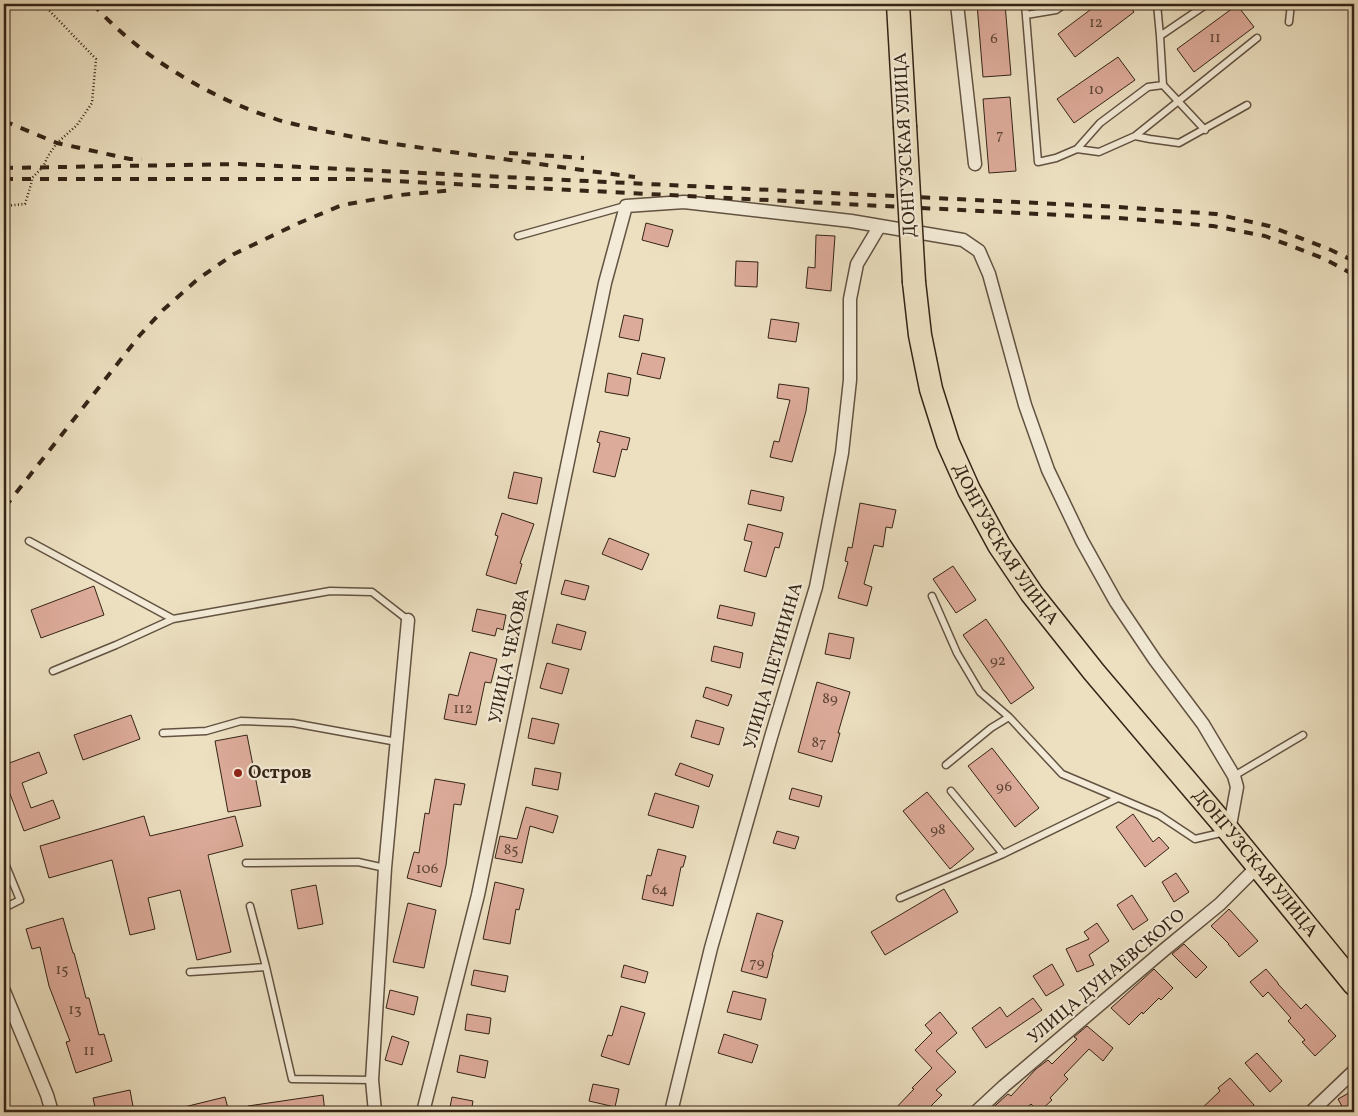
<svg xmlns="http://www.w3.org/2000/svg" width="1358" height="1116" viewBox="0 0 1358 1116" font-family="Vollkorn,serif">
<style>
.building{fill:#ddab9a;stroke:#342316}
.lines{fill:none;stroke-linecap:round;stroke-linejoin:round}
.lane-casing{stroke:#625241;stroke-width:9}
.street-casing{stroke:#625241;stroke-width:15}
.highway-casing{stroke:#342316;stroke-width:25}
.path{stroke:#342316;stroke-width:2.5;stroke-dasharray:1 2.5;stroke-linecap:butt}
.lane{stroke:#f3ebd7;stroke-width:6}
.street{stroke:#f3ebd7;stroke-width:12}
.highway{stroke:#ece0c1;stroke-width:22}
.rail{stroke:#342316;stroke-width:4;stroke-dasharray:9 9;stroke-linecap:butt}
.highway-bridge-casing{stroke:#342316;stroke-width:25;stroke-linecap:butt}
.highway-bridge{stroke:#ece0c1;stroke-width:22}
.poi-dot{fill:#8f2418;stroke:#f3ebd7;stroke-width:2}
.labels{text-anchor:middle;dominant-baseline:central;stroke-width:4.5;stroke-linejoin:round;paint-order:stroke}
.number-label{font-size:15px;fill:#5e4537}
.street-label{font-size:18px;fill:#342316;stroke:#f3ebd7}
.poi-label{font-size:18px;font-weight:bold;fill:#342316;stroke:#f3ebd7;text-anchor:start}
</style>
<rect width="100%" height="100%" fill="#ece0c1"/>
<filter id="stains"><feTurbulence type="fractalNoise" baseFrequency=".004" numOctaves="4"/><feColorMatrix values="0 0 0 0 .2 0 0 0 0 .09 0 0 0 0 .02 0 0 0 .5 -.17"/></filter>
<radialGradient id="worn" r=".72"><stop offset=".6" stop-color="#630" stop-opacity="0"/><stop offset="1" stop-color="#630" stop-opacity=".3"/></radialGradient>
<path class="building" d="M977,4H1005L1011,75L983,77Z
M1098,4H1128L1134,12L1075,57L1058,34Z
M1237,5L1254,27L1194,72L1177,49Z
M1118,57L1135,80L1074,123L1057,99Z
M1010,97L1016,171L989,173L983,99Z
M646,223L673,230L668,247L642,240Z
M816,235L835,236L831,291L806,288L808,267L815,268Z
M736,261L758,262L757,287L735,286Z
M624,315L643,319L639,341L619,337Z
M771,319L799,323L796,342L768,338Z
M642,353L665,358L660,379L637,374Z
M608,373L631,378L628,396L605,392Z
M779,384L809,388L806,411L792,462L770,457L774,441L779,442L790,400L777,398Z
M600,431L630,438L627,450L622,449L615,477L593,472L600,443L597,442Z
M514,472L542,478L537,504L508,498Z
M751,490L784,497L781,511L748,504Z
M860,503L896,510L892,528L886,527L883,547L874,545L864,584L872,587L867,606L838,598L848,562L845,561L848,547L852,548Z
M502,513L534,524L520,563L522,564L516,584L486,575L498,536L495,535Z
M748,524L783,533L779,548L775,547L766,577L744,571L752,542L744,540Z
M609,538L649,554L642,570L602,554Z
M953,566L976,600L956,613L933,579Z
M565,580L589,586L585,600L561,594Z
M94,586L104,615L41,638L31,610Z
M720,605L755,613L752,626L717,618Z
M477,609L506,615L503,630L497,628L495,636L472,631Z
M986,619L1034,688L1011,704L963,635Z
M557,624L586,632L581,650L552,643Z
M829,633L854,638L850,659L825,654Z
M714,646L743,653L740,668L711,661Z
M470,652L497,659L491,683L485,682L476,725L444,719L449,694L458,696Z
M547,663L569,669L562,694L540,688Z
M817,682L850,692L838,733H840L832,762L798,752Z
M706,687L732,695L728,706L703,697Z
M131,715L140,739L83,760L74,735Z
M532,718L559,724L554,744L528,738Z
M696,720L724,728L719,745L691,737Z
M247,735L261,806L228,812L215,741Z
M992,748L1039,808L1015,827L968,766Z
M39,752L47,773L22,783L31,808L53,800L60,818L24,831L4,778V765Z
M680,763L713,775L709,787L675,775Z
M535,768L561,773L558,790L532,785Z
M435,779L465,784L461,805L454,804L446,865L441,887L407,878L414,852L419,853L425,813L429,814Z
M792,788L822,796L819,807L789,799Z
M927,792L974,849L950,869L903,811Z
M655,793L699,806L693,828L648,815Z
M526,807L558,816L553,833L530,826L522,863L495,858L500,836L517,839Z
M1133,814L1153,842L1159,837L1169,848L1145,867L1116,827Z
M144,816L150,836L235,816L243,846L208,855L231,952L197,960L180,890L148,898L155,929L130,935L112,860L49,878L40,846Z
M777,831L799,837L795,849L773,843Z
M658,849L686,856L683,867H681L673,906L642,899L647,875L651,876Z
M1176,873L1189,892L1174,902L1162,882Z
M495,882L524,889L519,910L516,909L510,944L483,939Z
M316,885L323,924L298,929L291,890Z
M944,889L958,912L885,955L871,932Z
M1132,895L1148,920L1133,930L1117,905Z
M408,903L436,910L424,968L393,962Z
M1229,909L1258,941L1239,957L1228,944H1229L1211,926Z
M757,913L783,921L772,955H773L767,978L741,971Z
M63,918L73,953H74L86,998H89L99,1035L104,1034L112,1061L76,1073L66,1042L70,1041L49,986L40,947L32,949L26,929Z
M1097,923L1109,941L1089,955L1094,965L1077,972L1066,949L1089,939L1084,932Z
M1184,944L1207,967L1196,978L1172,954Z
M1052,964L1064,985L1046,996L1033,976Z
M624,965L648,972L645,983L621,977Z
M1154,969L1173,988L1161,1000L1159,998L1143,1014L1142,1012L1129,1025L1111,1008Z
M1266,969L1278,983V984L1301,1009L1306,1004L1336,1036L1315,1056L1302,1042L1305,1040L1288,1021L1291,1018L1268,992L1263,997L1250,982Z
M474,970L508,976L505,992L471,985Z
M390,990L418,997L414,1015L386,1008Z
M733,991L766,999L761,1020L727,1012Z
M1033,998L1042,1010L986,1048L972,1028L1000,1007L1007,1017Z
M621,1006L645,1013L629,1065L601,1056L608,1035L612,1036Z
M940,1012L957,1033L936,1051L956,1072L936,1090L942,1095L925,1112H892L914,1089L912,1088L932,1068L915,1050L932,1033L925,1025Z
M467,1014L491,1018L489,1034L465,1030Z
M1087,1026L1113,1048L1103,1061L1089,1049L1064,1075L1068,1079L1050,1098L1052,1100L1039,1112L1031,1104L1022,1112H988L1008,1094L1011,1096L1036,1069L1048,1060L1052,1064L1077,1039L1074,1037Z
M724,1034L758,1045L752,1063L718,1053Z
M392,1036L409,1042L402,1065L385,1060Z
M1257,1053L1282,1081L1270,1092L1245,1063Z
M460,1055L488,1061L485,1078L457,1072Z
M1230,1078L1254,1105L1246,1112H1198L1220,1091L1218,1088Z
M593,1084L619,1089L615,1107L589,1101Z
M130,1090L134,1112H96L93,1098Z
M1354,1090V1112H1345L1338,1099Z
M323,1095L325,1112H249L248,1106Z
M225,1097L229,1112H181L180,1108Z
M452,1097L473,1101L471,1112H449Z"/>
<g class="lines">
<defs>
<path id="lane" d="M1025,4L1038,162L1056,158L1077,149L1099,152L1135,136L1150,139L1179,143L1247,105
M1157,4L1160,36L1163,85L1205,130
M1026,15L1056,10L1065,4
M1289,22L1291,4
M1160,36L1207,4
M1135,136L1257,38
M1077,149L1100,123L1148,87L1163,85
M518,236L625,206
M29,541L173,619
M932,596L957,653L980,692L1009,717
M53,671L116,645L173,619L330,591L372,592L408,620
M163,733L206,731L241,721L293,723L397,742
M946,765L991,728L1009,717L1062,774L1159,815L1195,839L1225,832
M1234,776L1303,735
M951,791L1003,854
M4,861L20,900L4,908
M246,863L358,862L385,868
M900,898L1003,854L1118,798
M250,906L266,967L292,1079L372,1080
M190,972L266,967"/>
<path id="street" d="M957,4L975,164
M4,991L47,1095L52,1112
M375,1112L372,1080L385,868L408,620
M423,1112L478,895L605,283L626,206L684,202L851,221L963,240L979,251L989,274L1025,405L1048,470L1082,541L1116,602L1155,660L1203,724L1234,776L1237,787L1229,831
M671,1112L711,948L771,737L816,587L842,453L850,380V299L857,264L879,227
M976,1112L1004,1086L1164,950L1220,904L1258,866
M1311,1112L1354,1071"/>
<g id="highway">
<path d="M898,4L905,126"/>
<path id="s1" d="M914,282L920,335L931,389L948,443L969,490L999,545L1032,594L1094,672L1229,831L1354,984"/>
</g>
</defs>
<use href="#lane" class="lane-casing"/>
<use href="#street" class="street-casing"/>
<use href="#highway" class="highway-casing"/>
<path class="path" d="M4,206L25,204L32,181V178L43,167L48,156L57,143L77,125L92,103L96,59L43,4"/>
<use href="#lane" class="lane"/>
<use href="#street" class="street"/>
<use href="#highway" class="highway"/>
<path class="rail" d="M93,4C138,55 208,97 273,118C282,122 292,123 302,126C351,138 401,145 451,152C512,160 573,169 635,177
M4,121L57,143L130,159H142
M509,153L584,158
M4,168L239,164L1119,207L1216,214L1269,226L1331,250L1354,261
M4,179H356L1118,218L1213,226L1265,236L1325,259L1354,275
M5,507L140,335L163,310L198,279L234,254L299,223L342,205L400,195L455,190"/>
<defs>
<path id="highway-bridge" d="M905,126L914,282"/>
</defs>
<use href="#highway-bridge" class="highway-bridge-casing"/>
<use href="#highway-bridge" class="highway-bridge"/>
</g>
<circle class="poi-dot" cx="238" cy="773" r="5"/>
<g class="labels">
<g class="number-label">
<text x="1096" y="23">12</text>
<text x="1215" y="38">11</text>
<text x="994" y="39">6</text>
<text x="1096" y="90">10</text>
<text x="1000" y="135">7</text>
<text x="998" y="661">92</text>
<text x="830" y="699">89</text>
<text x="463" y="709">112</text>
<text x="819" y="743">87</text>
<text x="1004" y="787">96</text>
<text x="938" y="830">98</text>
<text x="511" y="850">85</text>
<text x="427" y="869">106</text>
<text x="660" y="890">64</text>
<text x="757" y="963">79</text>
<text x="62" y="970">15</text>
<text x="75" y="1010">13</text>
<text x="89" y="1051">11</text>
</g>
<g class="street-label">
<text transform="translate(906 145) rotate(-93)">ДОНГУЗСКАЯ УЛИЦА</text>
<text stroke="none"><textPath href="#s1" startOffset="282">ДОНГУЗСКАЯ УЛИЦА</textPath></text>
<text transform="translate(510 656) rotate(-78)">УЛИЦА ЧЕХОВА</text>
<text transform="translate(774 666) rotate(-74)">УЛИЦА ЩЕТИНИНА</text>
<text stroke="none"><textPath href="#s1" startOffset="688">ДОНГУЗСКАЯ УЛИЦА</textPath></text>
<text transform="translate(1107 977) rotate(-40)">УЛИЦА ДУНАЕВСКОГО</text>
</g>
<g class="poi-label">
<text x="248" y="773">Остров</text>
</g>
</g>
<rect width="1358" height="1116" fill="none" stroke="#ece0c1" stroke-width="20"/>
<rect x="5" y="5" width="1348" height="1106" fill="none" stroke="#342316" stroke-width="2.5"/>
<rect x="10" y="10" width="1338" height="1096" fill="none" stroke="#342316"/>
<rect width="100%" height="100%" filter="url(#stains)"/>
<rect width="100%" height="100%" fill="url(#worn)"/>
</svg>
